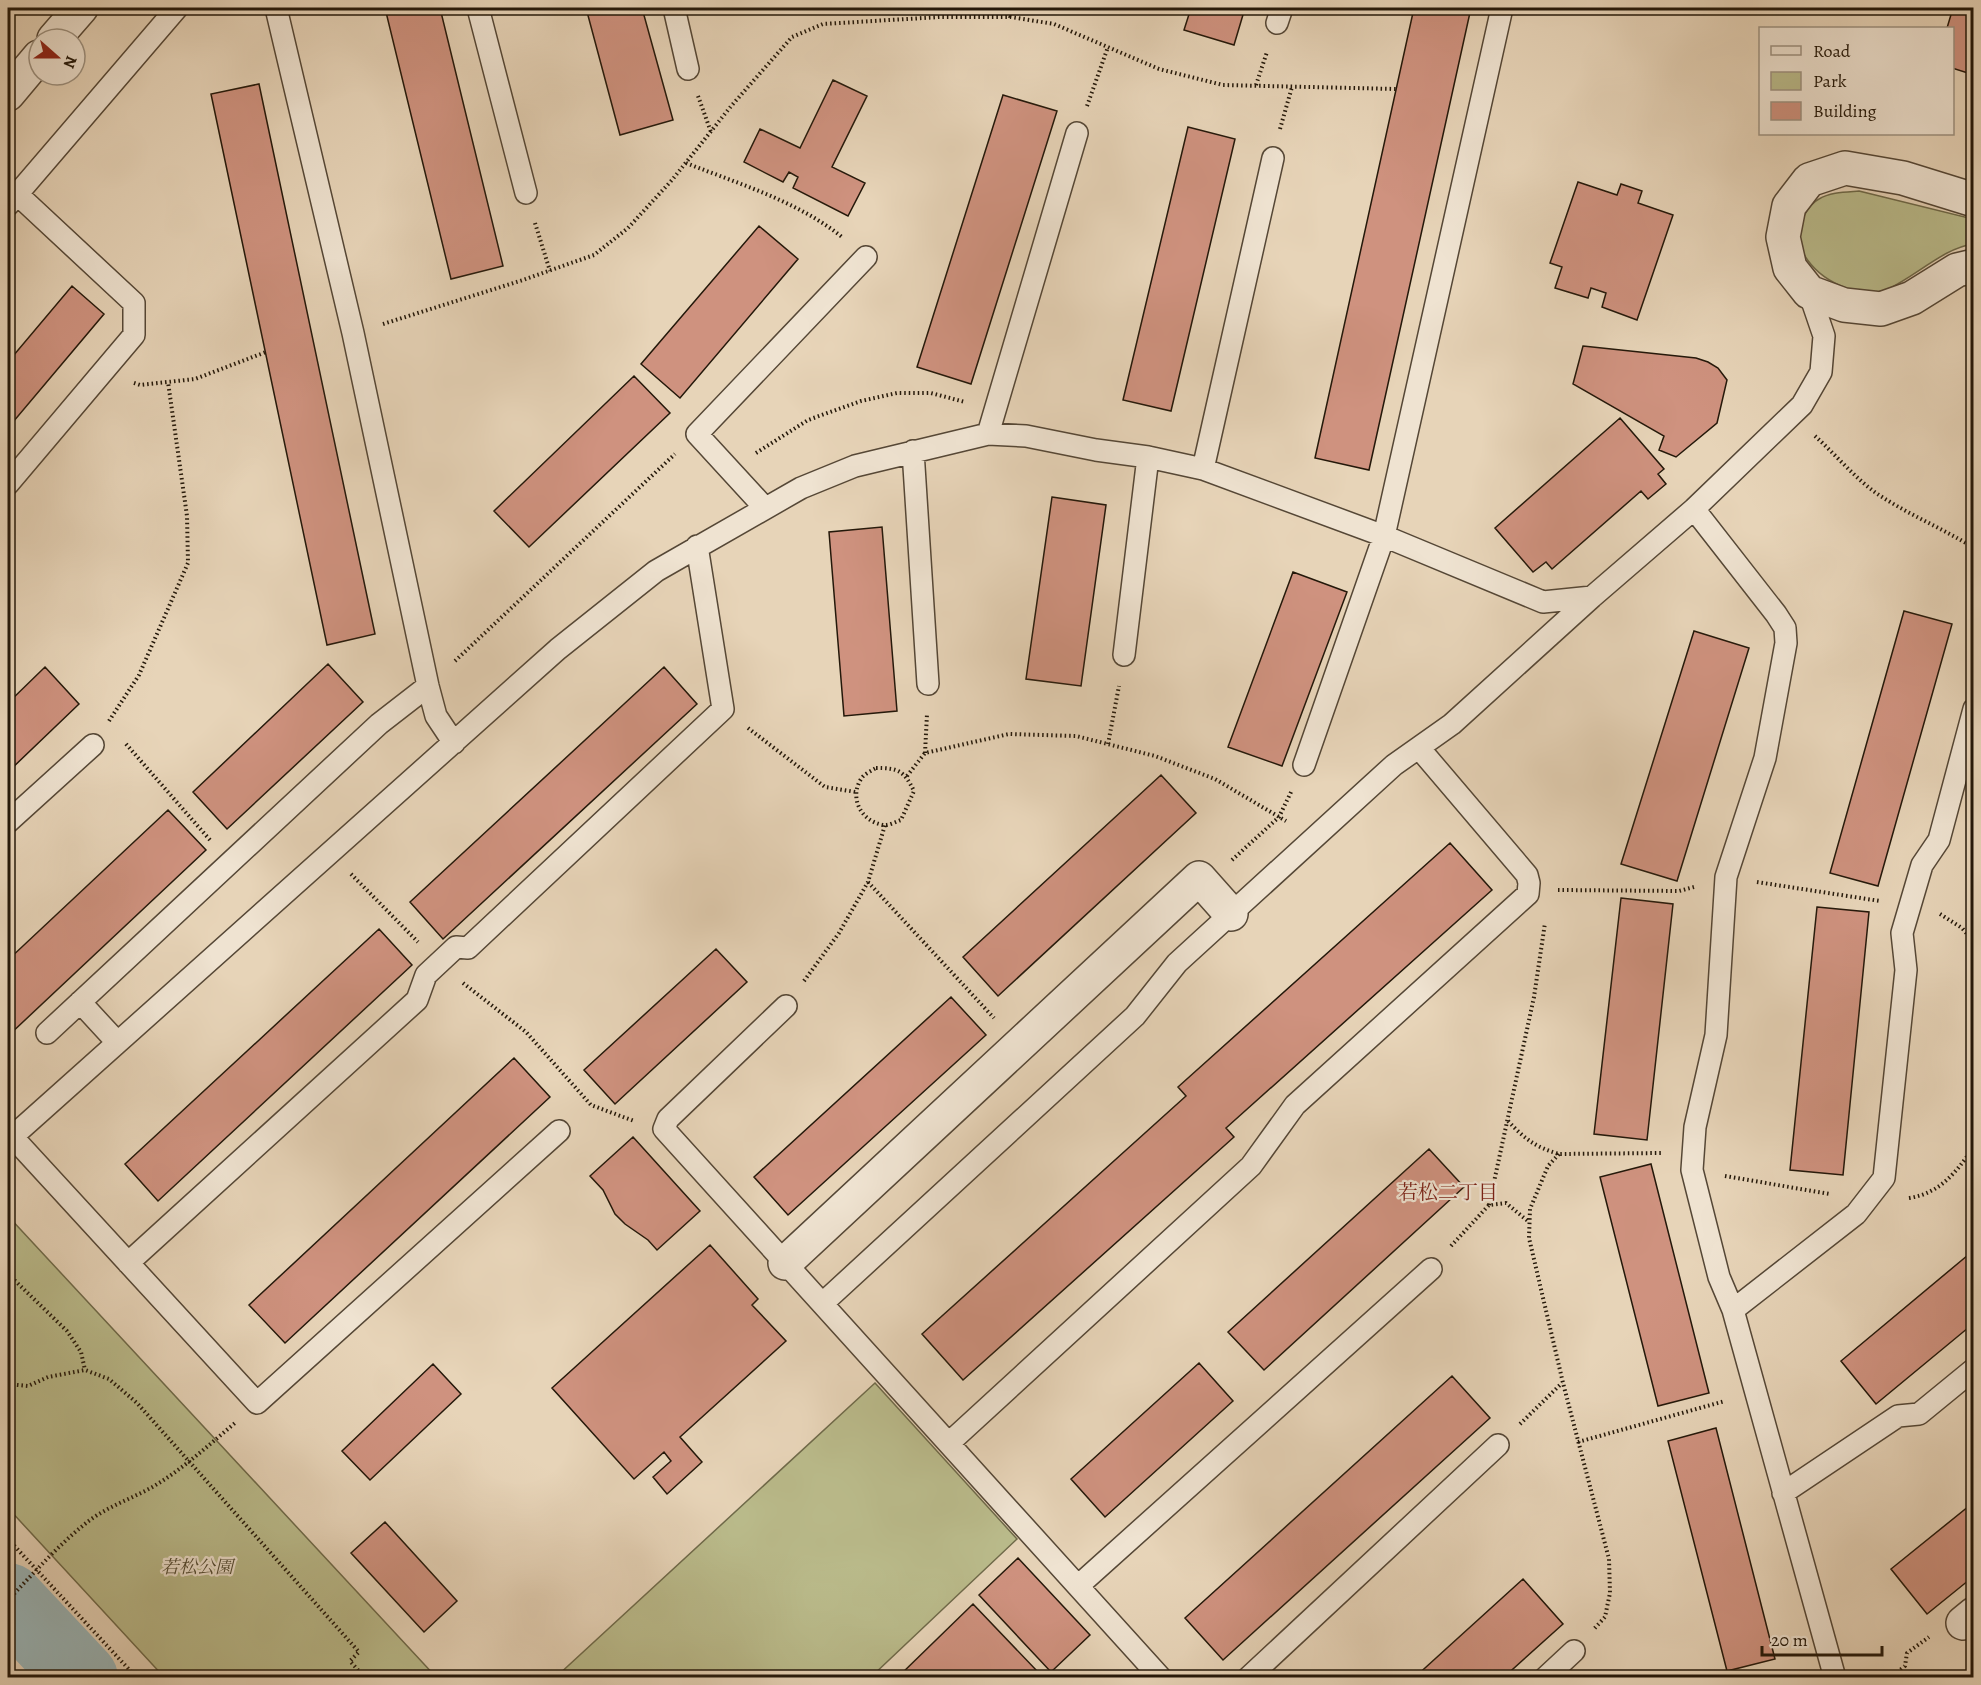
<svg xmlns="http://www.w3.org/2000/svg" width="1981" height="1685" viewBox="0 0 1981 1685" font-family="Alegreya,'Noto Serif JP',serif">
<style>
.green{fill:#babb8b;stroke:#6f6a4a;stroke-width:1.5}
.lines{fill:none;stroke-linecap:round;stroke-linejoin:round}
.river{stroke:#9ab6b9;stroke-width:72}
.building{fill:#cf927f;stroke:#24180a;stroke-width:1.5}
.lane-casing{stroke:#554736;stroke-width:24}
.street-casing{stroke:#554736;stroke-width:36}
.path{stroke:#24180a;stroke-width:4;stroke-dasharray:1.5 3;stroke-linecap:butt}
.lane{stroke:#efe3d1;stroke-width:21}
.street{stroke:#efe3d1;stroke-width:33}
.labels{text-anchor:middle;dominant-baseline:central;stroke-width:4.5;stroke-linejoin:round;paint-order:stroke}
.park-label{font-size:18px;font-style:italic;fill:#514931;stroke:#efe3d1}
.neighbourhood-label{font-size:20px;fill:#7a1f14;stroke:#efe3d1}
</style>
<rect width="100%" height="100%" fill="#e7d4b8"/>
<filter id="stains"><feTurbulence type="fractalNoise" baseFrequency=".00333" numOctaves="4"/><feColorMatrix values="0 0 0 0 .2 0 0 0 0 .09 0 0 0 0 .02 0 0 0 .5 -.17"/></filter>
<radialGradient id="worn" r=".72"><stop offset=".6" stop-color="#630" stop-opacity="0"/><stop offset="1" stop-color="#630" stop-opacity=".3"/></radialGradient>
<path class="green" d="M1859,191L1973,219V244C1935,249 1896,298 1863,294C1858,293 1851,290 1846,288C1817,277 1787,249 1804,216C1807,210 1813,202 1819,199C1830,192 1846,192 1859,191Z
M8,1216L436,1677H164L8,1508Z
M875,1383L1017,1539L871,1677H556Z"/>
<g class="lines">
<path class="river" d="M8,1599L82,1678"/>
</g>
<path class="building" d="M385,8H440L503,266L451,279Z
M586,8H642L673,120L620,135Z
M1191,8H1245L1234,45L1184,30Z
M1414,8H1471L1369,470L1315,458Z
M1953,8H1974V75L1952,68V28H1947Z
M833,80L867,96L832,167L865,183L848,216L793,188L798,177L789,172L783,182L744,162L760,129L800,148Z
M259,84L375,634L327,645L211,94Z
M1003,95L1057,111L971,384L917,367Z
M1188,127L1235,139L1171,411L1123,400Z
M1578,182L1617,195L1621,184L1642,191L1638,203L1673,215L1637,320L1602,307L1606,293L1591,288L1588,298L1555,288L1562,267L1550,263Z
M759,226L798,259L680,398L641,364Z
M72,286L104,314L8,428V362Z
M1583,346L1696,358L1708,362L1718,368L1727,380L1717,423L1676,457L1659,450L1664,436L1573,384Z
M634,376L670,413L529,547L494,511Z
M1620,418L1664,469L1658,474L1666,484L1648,499L1641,491L1552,569L1546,562L1533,572L1495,528Z
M1052,497L1106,505L1081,686L1026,679Z
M882,527L897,711L844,716L829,532Z
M1293,572L1347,592L1282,766L1228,747Z
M1904,611L1952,624L1878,886L1830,873Z
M1694,631L1749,648L1677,881L1621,864Z
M328,664L363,702L227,829L193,792Z
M45,667L79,704L8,772V703Z
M664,667L697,704L443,939L410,902Z
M1161,775L1196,813L998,996L963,957Z
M168,810L206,850L8,1036V960Z
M1450,843L1492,890L1226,1128L1234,1137L963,1380L922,1334L1186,1096L1178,1087Z
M1621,898L1673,904L1647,1140L1594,1134Z
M1817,907L1869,912L1843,1175L1790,1170Z
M379,929L412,965L158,1201L125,1164Z
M716,949L747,982L615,1104L584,1070Z
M951,997L986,1035L788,1215L754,1177Z
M514,1058L550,1097L285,1343L249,1305Z
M633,1137L700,1211L657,1250L648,1240L625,1224L615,1214L603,1190L590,1176Z
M1429,1149L1464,1187L1264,1370L1228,1332Z
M1651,1164L1709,1393L1658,1406L1600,1177Z
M710,1245L758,1299L752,1305L786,1341L680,1437L702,1462L667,1494L653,1477L671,1461L664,1452L634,1479L552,1388Z
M1974,1250V1323L1876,1404L1841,1361Z
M1199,1363L1233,1401L1105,1517L1071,1479Z
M433,1364L461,1394L370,1480L342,1451Z
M1452,1376L1490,1418L1223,1660L1185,1618Z
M1716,1428L1775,1659L1727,1671L1668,1441Z
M1974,1502V1576L1927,1614L1891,1569Z
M385,1522L457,1601L424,1632L351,1553Z
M1018,1558L1090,1635L1051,1672L979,1595Z
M1523,1579L1563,1624L1503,1678H1414Z
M973,1604L1038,1672L1033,1678H897Z"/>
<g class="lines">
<defs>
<path id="lane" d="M276,8L353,333L428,686L436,716L454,743
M478,8L526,193
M674,8L688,69
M1277,23L1282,8
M8,205L177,8
M988,434L1077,133
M913,451L928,684
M1203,469L1273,158
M8,484L134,335V303L17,194
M765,508L697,434L866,257
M1694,509L1776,614L1785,628L1786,643L1765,758L1726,877L1716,1035L1695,1127L1692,1170L1719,1277L1733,1310L1835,1678
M1124,655L1148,457
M1304,765L1384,536L1502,8
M8,822L93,745
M80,1002L117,1042
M786,1006L668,1119L664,1129L1161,1678
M47,1033L379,724L428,686
M8,1132L257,1403L559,1131
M12,1137L558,649L656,571L801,488L855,466L988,434L1026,436L1096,450L1148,457L1203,469L1384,536L1543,602L1592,597
M128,1263L417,1000L426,975L456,947L468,948L723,709L697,546
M823,1303L1135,1016L1177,963L1394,765L1452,724L1592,597L1694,509L1802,405L1821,372L1824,336L1809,292
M1733,1310L1856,1214L1884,1178L1906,970L1902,933L1922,865L1939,840L1974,709
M949,1443L1251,1166L1295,1105L1528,894L1529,883L1527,875L1419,748
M1783,1493L1898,1416L1919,1414L1974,1369
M1078,1586L1431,1269
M1248,1678L1498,1445
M1545,1678L1574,1651"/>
<path id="street" d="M54,39L81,8
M8,94L39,57
M1974,200L1903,178L1845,168L1809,180L1789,206L1783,237L1790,268L1809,292L1844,305L1881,309L1912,298L1957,270L1974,266
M785,1263L1199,878L1231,914
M1963,1623L1974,1614"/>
</defs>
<use href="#lane" class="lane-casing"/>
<use href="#street" class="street-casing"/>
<path class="path" d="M998,8L1011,17
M1256,85L1267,52
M698,96L711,132
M1087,106L1108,47
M1280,129L1292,87
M686,163C739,184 797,201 842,237
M535,223L550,271
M383,324L523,280L594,255L628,228L672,180L732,105L792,37L823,24L940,17H1011L1054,24L1159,69L1223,85L1396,89
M134,383L140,385L195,379L266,352
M1815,436C1835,454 1854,477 1876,493C1907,514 1942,528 1974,548
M756,453L808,420L861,401L897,393H931L965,402
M455,661L675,454
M109,721L139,675L188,563L187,516L168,382
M748,728L825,787L856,792
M126,744L210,840
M1108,744L1119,686
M925,753L927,714
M876,768C899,768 904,771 914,791L901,820C895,822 888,826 883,825C861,821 849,798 861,779C864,774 871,771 876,768Z
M907,776L925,753L1009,734L1076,736L1155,756L1215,779L1286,821
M1232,860L1279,817L1291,792
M351,874L418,942
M868,882L994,1018
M1757,882L1880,901
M1558,890L1679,891L1694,887
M1940,914L1962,928L1974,942
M804,981L839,933L868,882L885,825
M463,983L526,1032L591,1105L634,1121
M1508,1121C1525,1139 1535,1147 1559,1154L1663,1153
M1559,1154L1548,1166L1530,1209L1529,1238L1563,1383L1609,1559L1610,1593L1605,1617L1594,1629
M1725,1176L1830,1194
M1909,1198C1941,1193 1956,1172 1974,1147
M1489,1205L1534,997L1545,923
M1451,1246L1489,1205L1506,1203L1529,1222
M8,1274L67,1331L81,1352L85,1370
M8,1384L28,1386L48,1377L85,1370L109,1379L137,1403L359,1652L350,1661L365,1678
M1520,1424L1562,1383
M1578,1442L1725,1401
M8,1539L137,1678
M8,1600C34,1573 60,1543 90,1520C112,1504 137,1497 159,1483C186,1466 210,1444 235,1423
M8,1673L12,1678
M1890,1678L1905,1666L1907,1653L1929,1637"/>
<use href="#lane" class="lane"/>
<use href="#street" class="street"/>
</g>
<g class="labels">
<g class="park-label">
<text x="197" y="1567">若松公園</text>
</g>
<g class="neighbourhood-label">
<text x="1448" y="1192">若松二丁目</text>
</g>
</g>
<rect width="1981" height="1685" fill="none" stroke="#e7d4b8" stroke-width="30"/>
<rect x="9" y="9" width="1963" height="1667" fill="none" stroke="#24180a" stroke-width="3"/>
<rect x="15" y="15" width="1951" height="1655" fill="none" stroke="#24180a" stroke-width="1.5"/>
<rect x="1759" y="27" width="195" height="108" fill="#efe3d1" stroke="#9e9281" stroke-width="1.5"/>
<rect x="1771" y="46" width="30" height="9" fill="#efe3d1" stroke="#9e9281" stroke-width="1.5"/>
<text x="1813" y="57" font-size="18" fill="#24180a">Road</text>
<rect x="1771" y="72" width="30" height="18" fill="#babb8b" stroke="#9e9281" stroke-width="1.5"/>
<text x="1813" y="87" font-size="18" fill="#24180a">Park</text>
<rect x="1771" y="102" width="30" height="18" fill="#cf927f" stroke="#9e9281" stroke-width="1.5"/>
<text x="1813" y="117" font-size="18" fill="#24180a">Building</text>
<g transform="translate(57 57) rotate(111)"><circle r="28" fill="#efe3d1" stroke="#9e9281" stroke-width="1.5"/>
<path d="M0-4.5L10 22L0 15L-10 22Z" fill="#8f2418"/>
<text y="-9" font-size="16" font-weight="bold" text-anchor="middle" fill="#24180a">N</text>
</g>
<path d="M1762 1646v9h120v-9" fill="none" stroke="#24180a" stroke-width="3"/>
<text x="1771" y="1646" font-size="18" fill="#24180a" stroke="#efe3d1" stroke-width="4.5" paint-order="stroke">20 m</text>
<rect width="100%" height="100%" filter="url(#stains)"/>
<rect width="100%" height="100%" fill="url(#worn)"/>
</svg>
